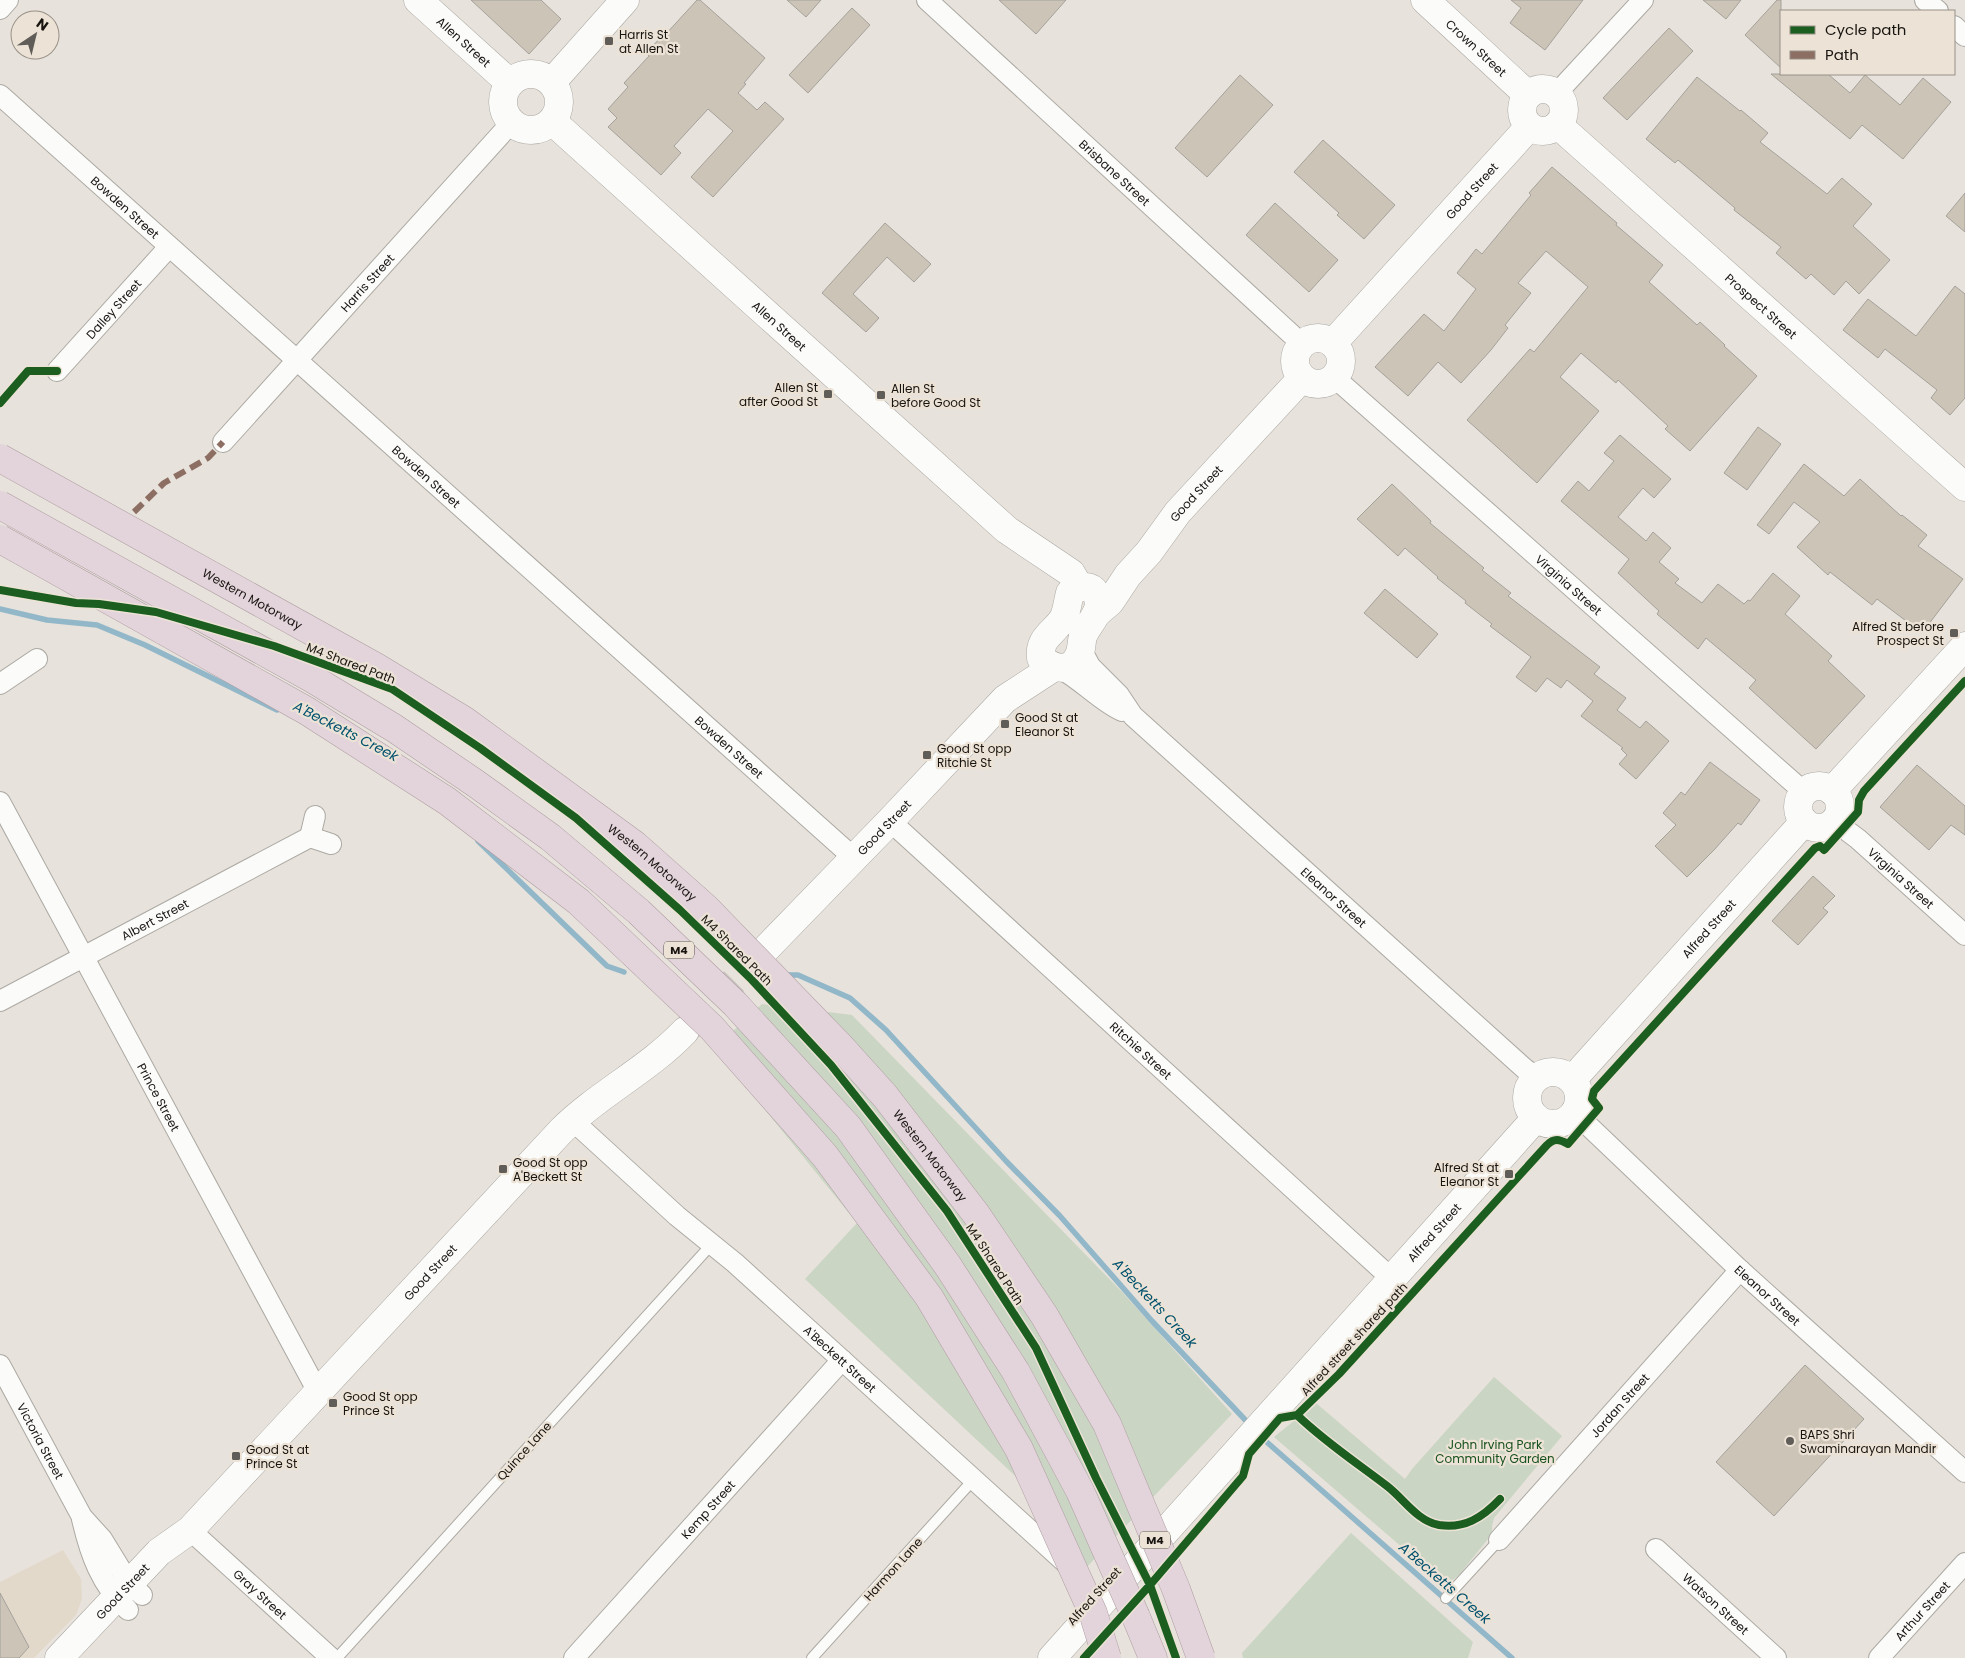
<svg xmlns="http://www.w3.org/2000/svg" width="1965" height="1658" viewBox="0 0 1965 1658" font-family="Poppins,sans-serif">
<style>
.built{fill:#e3d9cb}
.green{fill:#cad5c4}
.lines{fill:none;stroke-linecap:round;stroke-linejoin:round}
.stream{stroke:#91b7c8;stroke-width:5.5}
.building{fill:#cdc4b8;stroke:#a4a19b}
.secondary-tunnel{stroke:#c8c3bd;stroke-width:28;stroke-dasharray:28 14;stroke-linecap:butt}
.lane-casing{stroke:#aca9a3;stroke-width:12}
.street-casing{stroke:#aca9a3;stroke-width:22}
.secondary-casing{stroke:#aca9a3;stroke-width:29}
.highway-casing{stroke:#ae9da2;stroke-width:29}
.lane{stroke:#fbfbfa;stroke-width:10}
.street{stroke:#fbfbfa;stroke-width:20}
.secondary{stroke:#fbfbfa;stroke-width:28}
.highway{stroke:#e3d4db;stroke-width:28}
.highway-bridge-casing{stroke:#ae9da2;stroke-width:29;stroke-linecap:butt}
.highway-bridge{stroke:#e3d4db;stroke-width:28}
.quiet{stroke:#8d6e63;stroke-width:6;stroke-dasharray:12 6;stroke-linecap:butt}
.cycleway-casing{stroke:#ece3d6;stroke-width:11}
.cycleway{stroke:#1b5e20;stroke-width:8}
.poi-dot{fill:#605c57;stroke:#ece3d6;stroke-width:2}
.labels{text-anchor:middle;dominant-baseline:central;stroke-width:4.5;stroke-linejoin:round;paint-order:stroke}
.shield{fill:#ece3d6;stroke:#58524b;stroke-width:1}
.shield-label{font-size:11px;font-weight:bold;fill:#181410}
.poi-label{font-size:12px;fill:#181410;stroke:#ece3d6;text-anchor:start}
.street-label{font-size:12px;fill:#181410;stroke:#ece3d6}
.park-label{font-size:12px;fill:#17511d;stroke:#ece3d6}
.water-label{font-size:14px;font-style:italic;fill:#01516d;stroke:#ece3d6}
</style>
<rect width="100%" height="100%" fill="#e7e2db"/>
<path class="built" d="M63,1550L81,1579L82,1599L76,1615L34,1658H0V1582Z"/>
<path class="green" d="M762,1004L852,1015L1123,1293L1232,1414L1083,1571L1026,1486L805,1279L857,1223L715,1048Z
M1494,1377L1562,1436L1494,1518L1492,1526V1534L1458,1576L1446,1585L1274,1437L1316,1403L1405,1479L1412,1469Z
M1351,1533L1473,1642L1468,1658H1243L1242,1653Z"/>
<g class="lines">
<path class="stream" d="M0,609L47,620L97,625L145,645L277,710
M478,841L607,966L624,972
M784,975H798L850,998L886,1030L1006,1161L1060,1216L1152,1321L1251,1426
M1261,1437L1512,1658"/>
</g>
<path class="building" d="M471,0H541L561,19L529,54Z
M697,0H700L765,58L744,83L746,84L738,93L757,110L765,102L784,119L713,197L691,177L733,131L708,109L674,146L681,153L661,175L608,127L617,118L608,109L628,87L624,83L649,56L646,53L664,34L665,35Z
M787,0H821L806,17Z
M999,0H1066L1036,34Z
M1511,0H1583L1545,50L1510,23L1521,8Z
M1703,0H1741L1726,19Z
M1777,0H1781V68L1745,35Z
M852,8L870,25L808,93L789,75Z
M1669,28L1693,51L1627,120L1603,98Z
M1771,74H1828L1850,93L1865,75L1900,105L1923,78L1951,102L1903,159L1862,125L1850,139Z
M1240,75L1273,105L1207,177L1175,148Z
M1697,77L1740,111L1741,110L1768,133L1760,142L1827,194L1842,178L1872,204L1853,226L1890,260L1859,294L1846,281L1834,295L1811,274L1806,279L1776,253L1781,247L1734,210L1735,208L1678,160L1675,163L1646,139Z
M1323,140L1395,205L1364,239L1337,215L1339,213L1294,172Z
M1552,167L1617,223L1616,225L1663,265L1649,282L1697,325L1700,322L1725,345L1724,346L1757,376L1690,451L1665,429L1668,426L1618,380L1616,383L1581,353L1560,377L1599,411L1537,483L1467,420L1530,349L1534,352L1588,287L1546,251L1518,283L1531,293L1505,325L1508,328L1491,350L1461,383L1438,362L1408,396L1375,367L1424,314L1444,331L1476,289L1457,273L1476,249L1482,254L1531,195L1529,193Z
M1965,193V232L1946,216Z
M1275,203L1338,260L1309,292L1246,235Z
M885,223L931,264L914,282L887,257L853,294L879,318L866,332L822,293Z
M1955,286L1965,294V398L1950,415L1931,398L1937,390L1885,349L1878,358L1843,330L1868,299L1916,336Z
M1758,427L1781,444L1747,490L1724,473Z
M1620,435L1671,479L1654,498L1643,488L1618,517L1646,541L1653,532L1671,548L1659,562L1679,579L1675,583L1702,603L1718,584L1744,604L1748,600L1750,601L1773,573L1800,596L1785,614L1832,656L1828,661L1865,696L1816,749L1749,688L1756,680L1706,638L1698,649L1657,614L1659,611L1618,573L1629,559L1561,501L1578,481L1589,491L1614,461L1604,453Z
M1804,464L1844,496L1860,479L1901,516L1902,515L1927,535L1918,546L1963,579L1922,633L1877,599L1872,605L1830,572L1828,575L1797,547L1820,522L1794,502L1769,534L1757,525Z
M1392,484L1431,521L1430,523L1484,568L1482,570L1511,593L1508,596L1600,667L1594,674L1626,698L1617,710L1640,728L1646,721L1669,741L1636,779L1619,764L1627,755L1621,749L1623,748L1581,716L1593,701L1567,680L1561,688L1547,678L1536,692L1516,677L1531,657L1490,626L1492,624L1465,603L1466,601L1437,578L1438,577L1405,548L1398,556L1357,519Z
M1385,589L1438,634L1417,658L1364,613Z
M1710,762L1760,800L1741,825L1738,823L1714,850L1687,877L1655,846L1676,825L1663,813L1681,792L1685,795Z
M1917,765L1965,806V835L1951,825L1929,850L1880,807Z
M1813,876L1835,896L1823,908L1828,912L1798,945L1772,921Z
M1805,1365L1864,1419L1774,1516L1716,1462Z
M0,1593L29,1647L19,1658H0Z"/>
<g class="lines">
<path class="secondary-tunnel" d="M685,1031L760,955"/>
<defs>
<path id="lane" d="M1446,1598L1499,1540
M337,1658L711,1245
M812,1658L974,1479"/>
<g id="street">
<path id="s1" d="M927,0L1302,344"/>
<path d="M1925,0L1938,11"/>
<path d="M0,9L8,0"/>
<path d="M1954,26L1965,36"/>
<path d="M1556,94L1643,0"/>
<path id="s2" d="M0,95L854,858"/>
<path id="s3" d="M57,371L169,247"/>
<path id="s4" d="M1335,378L1804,792"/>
<path id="s5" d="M223,442L512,122"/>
<path id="s6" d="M1081,649L1090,666L1119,695L1133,716L1525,1069L1537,1077"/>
<path d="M1061,669C1083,681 1100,701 1122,711"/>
<path d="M0,684L37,659"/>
<path id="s7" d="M0,802L318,1392"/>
<path id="s8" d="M890,821L1391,1278"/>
<path id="s9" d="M1834,821L1858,839L1965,935"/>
<path d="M310,837L315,816"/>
<path id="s10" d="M0,1001L310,837L331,844"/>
<path id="s11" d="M1575,1113L1740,1270L1965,1472"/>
<path id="s12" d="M572,1120L677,1216L735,1263L1067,1564"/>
<path id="s13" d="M0,1365L82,1517L102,1539L129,1583L142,1595"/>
<path d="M82,1519C90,1554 101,1585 128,1610"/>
<path id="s14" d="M190,1530L331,1658"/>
<path id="s15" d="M1499,1540L1740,1270"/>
<path id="s16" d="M1656,1549L1776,1658"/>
<path id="s17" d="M574,1658L842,1360"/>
<path id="s18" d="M1879,1658L1965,1563"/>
</g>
<g id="secondary">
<path id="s19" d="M418,0L510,83"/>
<path id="s20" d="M1425,0L1528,95"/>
<circle cx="531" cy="102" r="28"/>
<path d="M552,82L625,0"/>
<circle cx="1543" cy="110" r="21"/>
<path id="s21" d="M552,121L1007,530L1071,573L1079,587"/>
<path id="s22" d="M1558,125L1965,487"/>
<circle cx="1318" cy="361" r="23"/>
<path id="s23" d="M1333,343L1529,127"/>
<path d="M1079,587C1086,586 1093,587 1096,594C1106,609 1088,623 1083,636C1081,643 1082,649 1079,655C1071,674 1053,669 1041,658C1038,637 1056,632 1064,617C1067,610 1068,600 1070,593Z"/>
<path id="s24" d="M1097,613L1110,602L1128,575L1149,552L1178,512L1302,378"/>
<circle cx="1819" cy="807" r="21"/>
<path d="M1832,791L1965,646"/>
<path id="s25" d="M760,955L890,821L1005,699L1054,667"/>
<circle cx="1553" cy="1098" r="26"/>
<path id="s26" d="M1572,1080L1804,822"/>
<path id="s27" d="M59,1658L159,1552L190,1530L561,1131C598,1094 648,1070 685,1031"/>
<path id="s28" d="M1052,1658L1536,1118"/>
</g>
<path id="highway" d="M1136,1617L1153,1658"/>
</defs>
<use href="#lane" class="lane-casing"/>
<use href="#street" class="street-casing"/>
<use href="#secondary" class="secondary-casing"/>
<use href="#highway" class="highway-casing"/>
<use href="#lane" class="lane"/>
<use href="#street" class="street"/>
<use href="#secondary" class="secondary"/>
<use href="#highway" class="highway"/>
<defs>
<g id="highway-bridge">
<path id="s29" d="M0,458L376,667L465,721L635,845L706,908L839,1045L885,1096L976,1214L1044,1315L1107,1424L1176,1589L1201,1658"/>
<path d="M0,505L313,679L394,728L475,783L550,837L639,912L735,1004L848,1127L948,1266L1016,1372L1080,1491L1136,1617"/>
<path d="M0,539L307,711L447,801L579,902L712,1028L825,1156L929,1297L1019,1449L1093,1613L1107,1658"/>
</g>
</defs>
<use href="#highway-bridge" class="highway-bridge-casing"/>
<use href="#highway-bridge" class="highway-bridge"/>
<path class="quiet" d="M134,512L164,483L208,458L223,442"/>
<defs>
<path id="cycleway" d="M0,403L28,371H57
M0,590L76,603L99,604L156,612L274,646L392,689L480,748L576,818L680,910L752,980L831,1065L947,1211L1036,1348L1096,1478L1150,1585L1176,1658
M1297,1415C1325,1442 1357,1463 1387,1486C1404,1499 1417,1521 1439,1525C1465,1529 1483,1517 1500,1499
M1084,1658L1150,1585L1243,1476L1249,1454L1280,1418L1297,1415L1339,1374L1547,1145C1554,1138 1559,1139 1568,1144L1599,1108L1592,1099L1594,1091L1815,848L1820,846L1824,850L1858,812L1859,800L1864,791L1965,681"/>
</defs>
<use href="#cycleway" class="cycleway-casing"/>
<use href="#cycleway" class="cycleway"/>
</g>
<g class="poi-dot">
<rect x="604" y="36" width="10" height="10" rx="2.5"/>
<rect x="823" y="389" width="10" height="10" rx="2.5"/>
<rect x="876" y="390" width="10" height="10" rx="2.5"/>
<rect x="1949" y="628" width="10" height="10" rx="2.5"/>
<rect x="1000" y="719" width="10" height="10" rx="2.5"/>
<rect x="922" y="750" width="10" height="10" rx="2.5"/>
<rect x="498" y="1164" width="10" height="10" rx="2.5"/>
<rect x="1504" y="1169" width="10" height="10" rx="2.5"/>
<rect x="328" y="1398" width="10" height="10" rx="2.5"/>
<circle cx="1790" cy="1441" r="5"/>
<rect x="231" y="1451" width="10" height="10" rx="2.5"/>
</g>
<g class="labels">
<g class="shield">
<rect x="664" y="941.5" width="30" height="17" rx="4"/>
<rect x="1140" y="1531.5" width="30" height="17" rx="4"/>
</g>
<g class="shield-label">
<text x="679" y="950">M4</text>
<text x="1155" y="1540">M4</text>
</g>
<g class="poi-label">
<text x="619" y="34">Harris St<tspan x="619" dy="14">at Allen St</tspan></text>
<text x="818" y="387" text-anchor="end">Allen St<tspan x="818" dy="14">after Good St</tspan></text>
<text x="891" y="388">Allen St<tspan x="891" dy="14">before Good St</tspan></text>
<text x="1944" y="626" text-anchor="end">Alfred St before<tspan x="1944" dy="14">Prospect St</tspan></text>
<text x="1015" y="717">Good St at<tspan x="1015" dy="14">Eleanor St</tspan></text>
<text x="937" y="748">Good St opp<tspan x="937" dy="14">Ritchie St</tspan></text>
<text x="513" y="1162">Good St opp<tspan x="513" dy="14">A'Beckett St</tspan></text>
<text x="1499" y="1167" text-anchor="end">Alfred St at<tspan x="1499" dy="14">Eleanor St</tspan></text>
<text x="343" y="1396">Good St opp<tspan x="343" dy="14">Prince St</tspan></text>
<text x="1800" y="1434">BAPS Shri<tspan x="1800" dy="14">Swaminarayan Mandir</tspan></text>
<text x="246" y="1449">Good St at<tspan x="246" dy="14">Prince St</tspan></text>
</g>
<g class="street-label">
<text stroke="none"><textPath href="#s19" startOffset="62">Allen Street</textPath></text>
<text stroke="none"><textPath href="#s20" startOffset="70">Crown Street</textPath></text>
<text stroke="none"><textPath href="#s1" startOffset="255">Brisbane Street</textPath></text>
<text stroke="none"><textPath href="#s23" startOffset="206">Good Street</textPath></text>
<text stroke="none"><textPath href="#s2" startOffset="168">Bowden Street</textPath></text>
<text stroke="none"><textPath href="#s5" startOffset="215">Harris Street</textPath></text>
<text stroke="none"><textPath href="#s22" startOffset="272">Prospect Street</textPath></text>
<text stroke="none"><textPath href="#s3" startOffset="84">Dalley Street</textPath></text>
<text stroke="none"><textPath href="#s21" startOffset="306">Allen Street</textPath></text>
<text stroke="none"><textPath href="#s2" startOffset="572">Bowden Street</textPath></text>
<text stroke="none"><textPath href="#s24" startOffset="156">Good Street</textPath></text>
<text stroke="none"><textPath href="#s4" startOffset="312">Virginia Street</textPath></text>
<text stroke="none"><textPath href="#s29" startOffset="289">Western Motorway</textPath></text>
<text transform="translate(351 663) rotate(21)">M4 Shared Path</text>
<text stroke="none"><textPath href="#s2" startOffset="978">Bowden Street</textPath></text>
<text stroke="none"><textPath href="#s25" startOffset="178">Good Street</textPath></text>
<text stroke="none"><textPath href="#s29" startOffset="769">Western Motorway</textPath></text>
<text stroke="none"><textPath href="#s9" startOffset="88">Virginia Street</textPath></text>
<text stroke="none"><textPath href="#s6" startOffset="356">Eleanor Street</textPath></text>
<text stroke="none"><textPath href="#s10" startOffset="175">Albert Street</textPath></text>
<text stroke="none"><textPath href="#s26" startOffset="204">Alfred Street</textPath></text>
<text transform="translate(737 950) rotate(45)">M4 Shared Path</text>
<text stroke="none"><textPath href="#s8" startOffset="340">Ritchie Street</textPath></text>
<text stroke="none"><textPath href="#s7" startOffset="335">Prince Street</textPath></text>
<text stroke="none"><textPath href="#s29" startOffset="1174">Western Motorway</textPath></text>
<text stroke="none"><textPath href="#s28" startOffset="572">Alfred Street</textPath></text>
<text transform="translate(995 1264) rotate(57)">M4 Shared Path</text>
<text stroke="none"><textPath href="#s27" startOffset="536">Good Street</textPath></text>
<text stroke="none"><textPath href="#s11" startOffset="265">Eleanor Street</textPath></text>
<text transform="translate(1354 1339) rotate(-47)">Alfred street shared path</text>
<text stroke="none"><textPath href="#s12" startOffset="359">A'Beckett Street</textPath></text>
<text stroke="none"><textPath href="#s15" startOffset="181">Jordan Street</textPath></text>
<text stroke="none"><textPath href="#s13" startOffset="86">Victoria Street</textPath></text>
<text transform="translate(524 1451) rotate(-48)">Quince Lane</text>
<text stroke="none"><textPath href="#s17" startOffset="200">Kemp Street</textPath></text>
<text transform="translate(893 1569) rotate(-48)">Harmon Lane</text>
<text stroke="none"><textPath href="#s27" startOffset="92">Good Street</textPath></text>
<text stroke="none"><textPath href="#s14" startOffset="95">Gray Street</textPath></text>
<text transform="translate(1094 1596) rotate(-48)">Alfred Street</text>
<text stroke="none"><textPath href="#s16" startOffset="81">Watson Street</textPath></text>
<text stroke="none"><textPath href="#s18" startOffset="64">Arthur Street</textPath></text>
</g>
<g class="park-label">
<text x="1495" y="1444">John Irving Park<tspan x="1495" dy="14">Community Garden</tspan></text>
</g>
<g class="water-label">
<text transform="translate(346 731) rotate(27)">A'Becketts Creek</text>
<text transform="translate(1155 1303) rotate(47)">A'Becketts Creek</text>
<text transform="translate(1445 1583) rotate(41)">A'Becketts Creek</text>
</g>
</g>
<rect x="1780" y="10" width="175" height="65" fill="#ece3d6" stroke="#979087"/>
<rect x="1790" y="26" width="25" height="8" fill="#1b5e20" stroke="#979087"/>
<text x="1825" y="35" font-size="15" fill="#181410">Cycle path</text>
<rect x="1790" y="51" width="25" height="8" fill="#8d6e63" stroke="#979087"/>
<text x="1825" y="60" font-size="15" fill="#181410">Path</text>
<g transform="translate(35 35) rotate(35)"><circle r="24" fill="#ece3d6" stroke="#979087"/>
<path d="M0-4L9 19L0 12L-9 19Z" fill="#605c57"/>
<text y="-8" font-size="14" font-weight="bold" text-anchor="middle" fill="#181410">N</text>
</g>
</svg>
